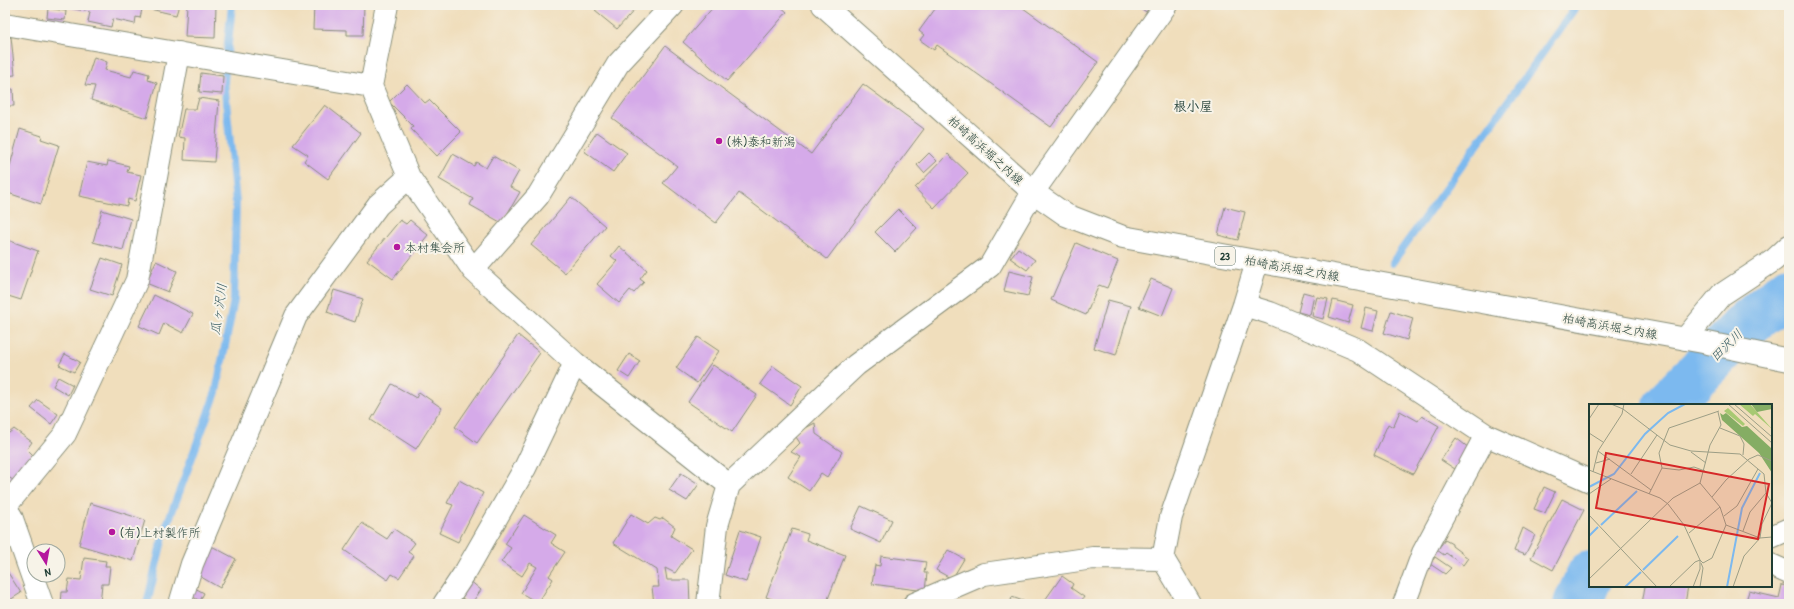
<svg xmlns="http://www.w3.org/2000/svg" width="1794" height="609" viewBox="0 0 1794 609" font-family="'Patrick Hand','Klee One',sans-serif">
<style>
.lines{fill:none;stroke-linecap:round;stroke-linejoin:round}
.stream{stroke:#7cb9ef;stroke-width:8}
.river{stroke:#7cb9ef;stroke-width:48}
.building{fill:#d5aae9}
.street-casing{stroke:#888e78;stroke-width:24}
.secondary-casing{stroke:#888e78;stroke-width:24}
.primary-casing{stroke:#888e78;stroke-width:24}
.street{stroke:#fff;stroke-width:22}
.secondary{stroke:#fff;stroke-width:22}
.primary{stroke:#fff;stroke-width:22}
.poi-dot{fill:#b5179e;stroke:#f7f3e8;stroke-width:1.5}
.labels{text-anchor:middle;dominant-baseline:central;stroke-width:4;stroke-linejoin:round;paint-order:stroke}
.shield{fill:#f7f3e8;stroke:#60746a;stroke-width:1}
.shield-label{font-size:11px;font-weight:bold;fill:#1f3d34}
.poi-label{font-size:12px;fill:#1f3d34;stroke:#f7f3e8;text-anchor:start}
.street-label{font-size:12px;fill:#1f3d34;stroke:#f7f3e8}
.neighbourhood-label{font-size:13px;font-weight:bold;fill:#1f3d34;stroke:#f7f3e8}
.water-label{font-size:13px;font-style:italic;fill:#365c63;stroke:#f7f3e8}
.inset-river{fill:none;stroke:#7cb9ef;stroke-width:2}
.inset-road{fill:none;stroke:#9c9e86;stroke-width:1}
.view{fill:#d62828;fill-opacity:0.15;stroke:#d62828;stroke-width:2}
.inset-edge{fill:none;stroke:#1f3d34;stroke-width:2}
</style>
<rect width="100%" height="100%" fill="#f7f3e8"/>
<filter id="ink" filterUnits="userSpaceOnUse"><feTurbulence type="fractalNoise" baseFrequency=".025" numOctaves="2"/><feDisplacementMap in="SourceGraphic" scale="8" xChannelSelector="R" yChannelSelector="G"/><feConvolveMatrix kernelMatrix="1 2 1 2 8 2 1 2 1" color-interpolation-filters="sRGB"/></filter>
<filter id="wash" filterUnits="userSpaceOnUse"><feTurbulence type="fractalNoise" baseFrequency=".012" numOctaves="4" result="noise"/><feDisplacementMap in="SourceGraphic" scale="16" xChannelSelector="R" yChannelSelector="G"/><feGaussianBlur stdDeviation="0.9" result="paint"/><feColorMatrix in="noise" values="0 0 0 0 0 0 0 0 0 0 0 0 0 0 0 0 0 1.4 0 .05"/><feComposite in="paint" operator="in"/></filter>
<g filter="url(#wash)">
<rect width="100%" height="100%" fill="#f0debc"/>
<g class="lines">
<path class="stream" d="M1392,263L1577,5
M147,604L163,536L216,392L234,300L236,203L224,81L232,5"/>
<path class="river" d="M1667,405L1748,323L1789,290
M1577,604L1590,575"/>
</g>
<g id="blocks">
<path class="building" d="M65,5H143L140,18L136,17L135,24L113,19L111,27L88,22L90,12L65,7Z
M151,5H179L176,15L150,9Z
M187,5H216L215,38L185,37Z
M314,5H364L363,35H347V30L313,29Z
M600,5H639L617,29L595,11Z
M715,5H779L787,12L727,81L683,42Z
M938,5H1019L1098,62L1051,127L937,45L934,50L920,40L924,35L919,31Z
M1137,5H1151L1146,12Z
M48,8L66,11L65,20L47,18Z
M11,37L15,75L5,76V38Z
M665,46L811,154L863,84L924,129L827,259L739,193L716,223L663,183L677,166L612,118Z
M94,57L107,62L105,70L131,77L134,70L149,74L148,80L157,83L147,118L91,100L95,86L85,85Z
M201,73L223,76L222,94L199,92Z
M407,84L425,103L429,100L461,132L437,156L411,129L413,126L389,102Z
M13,89L14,106H5V90Z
M199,98L219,101L214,162L184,160L185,138L178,137L184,109H196Z
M325,105L361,133L328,179L304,161L308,155L293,145Z
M20,129L42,136L41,139L59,145L41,204L5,192V184Z
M597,132L627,153L613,172L584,151Z
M929,153L937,161L924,173L917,165Z
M453,154L474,166L476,162L486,168L493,156L519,171L510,187L520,192L502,223L470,205L473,199L439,179Z
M948,154L968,173L934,208L915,188Z
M108,161L129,166L127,172L141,175L135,201L128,199L127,206L79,196L87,162L107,166Z
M571,197L605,226L565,273L531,245Z
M1225,207L1245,212L1238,240L1218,235Z
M898,209L917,228L895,252L875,232Z
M102,210L131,219L123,250L93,242Z
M400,220L406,224L410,220L428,235L393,279L367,260Z
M5,239L38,251L21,300L5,295Z
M1076,243L1118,261L1107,288L1099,285L1086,315L1051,300Z
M619,246L647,270L640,279L644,282L634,293L630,290L619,303L597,284L617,261L611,256Z
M1018,248L1035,260L1027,270L1010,258Z
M102,258L122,265L112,296L90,289Z
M156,261L177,271L168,292L146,283Z
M1009,271L1033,277L1028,296L1004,291Z
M1151,279L1173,288L1162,316L1139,307Z
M334,290L363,299L355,322L327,312Z
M1303,292L1314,295L1310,315L1298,312Z
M154,295L193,314L183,333L164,323L159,335L139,326Z
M1317,297L1328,299L1323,319L1312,316Z
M1108,300L1131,306L1116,355L1094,348Z
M1333,300L1353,305L1348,323L1329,317Z
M1366,308L1378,311L1373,331L1361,328Z
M1391,311L1413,318L1407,340L1384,333Z
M518,335L540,353L477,443L455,427Z
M698,337L719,351L697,383L676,368Z
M65,354L80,362L74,372L59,365Z
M629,354L640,361L629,378L618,371Z
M713,365L757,395L732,432L688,402Z
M773,366L802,386L790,405L760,384Z
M58,377L73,385L68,395L53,386Z
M392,384L416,398L419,392L442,408L416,449L371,420Z
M38,400L58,414L51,424L31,408Z
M1400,411L1418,421L1422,416L1439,426L1413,474L1374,455L1388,424L1393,427Z
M815,423L816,434L842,452L827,477L821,473L809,491L788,477L801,457L791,452L800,443L794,434Z
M14,429L32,442L27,449L33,455L13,480L5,475V430L9,433Z
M1456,438L1469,448L1455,469L1441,460Z
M681,473L699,484L687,501L669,490Z
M459,480L483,493L458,542L439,533L453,505L447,503Z
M1544,487L1555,492L1545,513L1534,509Z
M1562,499L1584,510L1553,570L1531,558Z
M90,503L145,520L133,561L79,545Z
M861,506L892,520L881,543L850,529Z
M631,514L648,524L655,518L660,520L663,518L675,527L671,536L692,549L675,573L665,568L667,580H689L690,604H654L652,587H659L657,570L613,543Z
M524,515L556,535L551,543L565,552L549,576L553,579L538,603L521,593L537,567L530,563L522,576L501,562L511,548L505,544Z
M362,523L387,539L394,529L415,543L408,552L414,556L399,578L392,574L388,580L344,550Z
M1523,528L1535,535L1525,555L1514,551Z
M792,529L808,534L806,540L845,555L826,604H785L766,597Z
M740,530L761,537L746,582L725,575Z
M1445,540L1452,544V546L1468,558L1463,565L1446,553L1444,555L1437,550Z
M204,542L236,559L220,588L189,570Z
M948,550L964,559L952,579L936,570Z
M881,556L926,562L924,573H927L925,591L872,584L875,565L880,566Z
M1435,557L1451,568L1445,574L1430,564Z
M84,558L106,561L105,566H110L108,584H102L100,604H61L62,592H67L69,579L81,580Z
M5,568L21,593L5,603Z
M1062,576L1073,584L1071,588L1084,597L1079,604H1050L1045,600Z
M468,579L481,590L471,604L457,595Z
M1782,585L1789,586V604H1745L1749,591L1779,598Z
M1645,586H1688L1685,604H1642Z
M193,587L204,593L200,601L188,594Z
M1012,597L1031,604H1010Z"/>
</g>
</g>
<g filter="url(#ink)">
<use href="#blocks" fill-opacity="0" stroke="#888e78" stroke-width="1"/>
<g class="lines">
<defs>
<path id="street" d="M387,5L371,86L409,177L473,270L575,363L729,485
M5,24L371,86
M473,270L538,196L618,64L673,5
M1244,305L1270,313L1358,350L1486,435L1590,481
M1685,339L1721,295L1774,260L1789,246
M5,507L65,434L137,280L179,53
M1771,537L1789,529
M1771,565L1789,573
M180,604L192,564L296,316L378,205L409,177
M444,604L466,571L525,468L575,363
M708,604L717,526L729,485L856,365L990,266L1033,192L1166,5
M914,604L984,574L1093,558L1163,559
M1190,604L1163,559L1171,517L1244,305L1257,262
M1404,604L1423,553L1486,435"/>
<path id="secondary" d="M5,508L11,516L42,604"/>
<path id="primary" d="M823,5L1033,192L1066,215L1123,237L1703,342L1789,360"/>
</defs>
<use href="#street" class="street-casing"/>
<use href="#secondary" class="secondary-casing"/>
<use href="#primary" class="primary-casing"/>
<use href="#street" class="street"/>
<use href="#secondary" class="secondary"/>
<use href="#primary" class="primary"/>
</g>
</g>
<g class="poi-dot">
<circle cx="719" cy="141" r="4"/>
<circle cx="397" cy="247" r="4"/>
<circle cx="112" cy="532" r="4"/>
</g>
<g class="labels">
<rect class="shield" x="1215" y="247" width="20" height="18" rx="3"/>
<g class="shield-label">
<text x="1225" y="256">23</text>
</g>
<g class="poi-label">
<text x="727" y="141">(株)泰和新潟</text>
<text x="405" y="247">本村集会所</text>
<text x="120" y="532">(有)上村製作所</text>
</g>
<g class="street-label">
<text transform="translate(986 150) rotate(42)">柏崎高浜堀之内線</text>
<text transform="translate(1292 268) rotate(10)">柏崎高浜堀之内線</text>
<text transform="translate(1610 326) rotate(10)">柏崎高浜堀之内線</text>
</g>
<g class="neighbourhood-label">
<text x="1193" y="106">根小屋</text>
</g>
<g class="water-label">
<text transform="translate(218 309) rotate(-82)">瓜ヶ沢川</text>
<text transform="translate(1726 345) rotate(-45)">田沢川</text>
</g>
</g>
<g transform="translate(1589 404)">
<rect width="183" height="183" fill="#f0debc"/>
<path d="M150,0H161L183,25L166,10L164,12ZM139,4L156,20L154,22L135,7Z" fill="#a7c972"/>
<path d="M162,0H183V5L168,8ZM131,9L134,11L137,9L153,23L158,22L182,44L183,69L170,49L133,16Z" fill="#85ad64"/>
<path class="inset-river" d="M0,83L25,70L56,30L79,9L96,0M12,121L48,87M0,132L9,123M54,166L89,132M36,183L52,168M138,183L153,104L171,69"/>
<path class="inset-road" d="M22,0L34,5L81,41L102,47L151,50L175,70L177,89L183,99L173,120L171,134L155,152L144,183M139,0L183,39M145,0L183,33M0,15L10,0M131,24L151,32L155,40L154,51M0,29L14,38M9,47L62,86M102,48L117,59M7,59L21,55M73,64L90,66L105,63L116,67M0,66L71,94L79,100L95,121L111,156V165L104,183M4,68L9,47L33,10L35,0M42,70L68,31M0,90L22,75M60,90L73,64L70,49L80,24L130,7M123,93L137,76L160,55L169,51L183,57M0,111L68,183M135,112L148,102L169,65M137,121L171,134L183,133M154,127L161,108L177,89M100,129L131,103M0,175L84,94L111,79L121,41L132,21L129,8M80,183L106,158L111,156L114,159L123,154L137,121L131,103L111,79M111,183L114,164L112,159"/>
<path class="view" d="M17,49L180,80L169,135L7,104Z"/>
<rect width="183" height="183" class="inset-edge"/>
</g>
<rect width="1794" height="609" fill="none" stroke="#f7f3e8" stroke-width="20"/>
<g transform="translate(46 563) rotate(169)"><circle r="19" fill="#f7f3e8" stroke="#a1aaa0"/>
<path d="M0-3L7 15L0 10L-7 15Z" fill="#b5179e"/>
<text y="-6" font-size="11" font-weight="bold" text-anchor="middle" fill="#1f3d34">N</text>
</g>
</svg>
